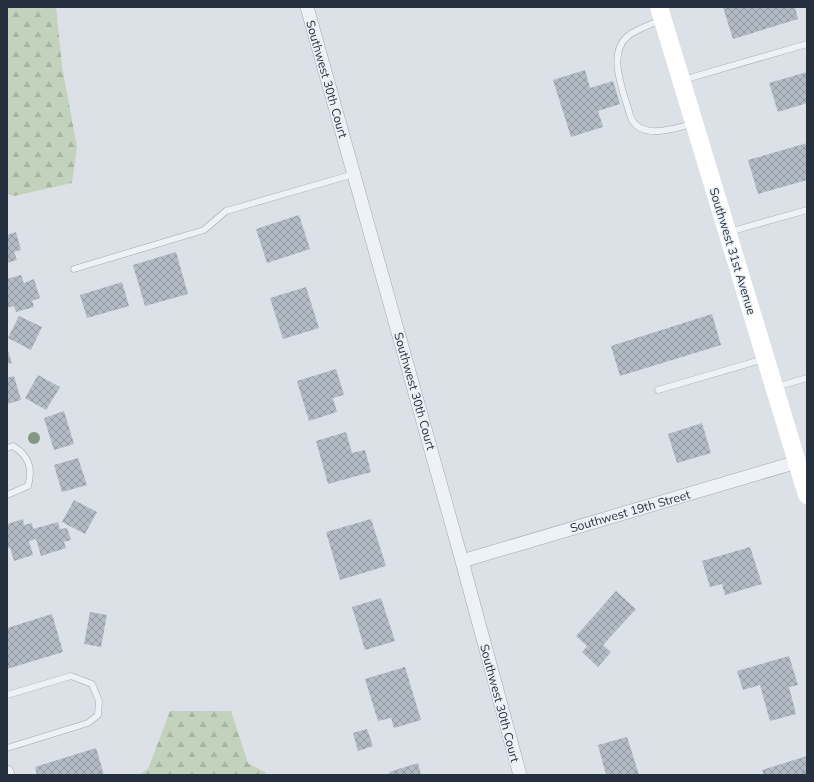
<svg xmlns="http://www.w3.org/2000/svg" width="814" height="782" viewBox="0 0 814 782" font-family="Mulish,sans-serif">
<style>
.forest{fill:url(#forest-firs)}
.building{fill:url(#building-cross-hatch)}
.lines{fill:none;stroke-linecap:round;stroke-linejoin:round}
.lane-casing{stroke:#a0a8b1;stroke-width:7}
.street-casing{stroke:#a0a8b1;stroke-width:14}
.lane{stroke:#eef1f5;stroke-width:6}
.street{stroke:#eef1f5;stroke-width:13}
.secondary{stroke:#fff;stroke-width:18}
.tree{fill:#839782}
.labels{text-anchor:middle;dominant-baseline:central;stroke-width:3;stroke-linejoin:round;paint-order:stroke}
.street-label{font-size:12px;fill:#24303e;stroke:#ebf0f5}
</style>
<defs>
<pattern id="forest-firs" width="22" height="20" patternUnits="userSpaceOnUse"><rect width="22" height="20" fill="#c3d2bc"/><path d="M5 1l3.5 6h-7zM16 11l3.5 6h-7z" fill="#a7b5a3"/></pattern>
<pattern id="building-cross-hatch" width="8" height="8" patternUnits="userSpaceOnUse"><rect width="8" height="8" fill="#b2bac4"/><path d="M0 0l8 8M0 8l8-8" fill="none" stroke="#9198a1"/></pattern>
</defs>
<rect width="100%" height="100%" fill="#dbe1e7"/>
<path class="forest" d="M7,7H56L62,66L77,147L72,183L14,196L7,194Z
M170,711H231L248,763L265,772L266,775H139L148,769Z"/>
<path class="building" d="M723,7H795L798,19L733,39Z
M585,70L590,88L613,81L620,104L598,111L603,127L571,137L553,80Z
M807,72V103L778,112L769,83Z
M807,143V180L758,194L748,160Z
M299,215L310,249L267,263L256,229Z
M16,232L21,250L14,252L17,260L7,263V235Z
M176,252L188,294L145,306L133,265Z
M21,275L24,283L34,279L40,298L32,301L34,307L16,312L14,306L7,308V279Z
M122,282L129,306L87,318L80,295Z
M306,287L319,328L283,339L270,298Z
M712,314L721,345L620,376L611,346Z
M19,316L42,327L31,350L8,338Z
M7,348L12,363L7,364Z
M336,369L344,395L333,398L337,412L309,421L297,381Z
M38,375L60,387L46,410L25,398Z
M14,376L21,400L7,404V378Z
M64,411L74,444L54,450L44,418Z
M702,423L711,453L677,463L668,434Z
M346,432L352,453L365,450L371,472L328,484L316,441Z
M78,458L87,485L62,492L54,465Z
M74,500L97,512L85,534L62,522Z
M23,519L24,525L32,523L33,529L58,522L60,529L67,528L71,540L64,542L66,548L41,556L36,539L29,541L33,555L14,561L10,547L7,549V524Z
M371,519L386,566L340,580L326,532Z
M750,547L762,584L725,595L722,584L710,587L702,561Z
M616,591L636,609L603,645L611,652L598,667L582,652L587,646L576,636Z
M381,598L395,641L365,650L352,607Z
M90,612L107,615L101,647L84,644Z
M52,614L63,652L7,669V628Z
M789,656L798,685L789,687L796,714L770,721L760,685L743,690L737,671Z
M405,667L421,720L394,728L391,718L378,721L365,679Z
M367,729L373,746L358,751L353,733Z
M627,737L639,775H606L598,745Z
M96,748L104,775H37L35,767Z
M807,756V775H764L762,770Z
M418,763L421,775H390L389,772Z"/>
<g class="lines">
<defs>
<path id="lane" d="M661,20C650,25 637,29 628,36C606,54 624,93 630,115C638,141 674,129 692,124
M683,80L807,44
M729,232L807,210
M74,269L204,230L226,211L354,174
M776,387L807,378
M658,390L764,359
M7,448L13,446C29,456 33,468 28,486L7,495
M7,695L71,676L92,684L99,701L98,715L88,723L7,748"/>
<path id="street" d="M307,7L462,561L520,775
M462,561L797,462
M7,772L8,775"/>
</defs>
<use href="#lane" class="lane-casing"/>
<use href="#street" class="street-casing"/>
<use href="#lane" class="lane"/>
<use href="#street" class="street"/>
<path class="secondary" d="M659,7L807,495"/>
</g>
<circle class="tree" cx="34" cy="438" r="6"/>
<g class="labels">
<g class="street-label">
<text transform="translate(327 79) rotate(74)">Southwest 30th Court</text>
<text transform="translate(733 251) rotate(73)">Southwest 31st Avenue</text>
<text transform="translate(415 391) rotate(74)">Southwest 30th Court</text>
<text transform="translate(630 511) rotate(-16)">Southwest 19th Street</text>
<text transform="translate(500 703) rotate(75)">Southwest 30th Court</text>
</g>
</g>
<rect width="814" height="782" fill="none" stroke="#24303e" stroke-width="16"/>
</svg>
